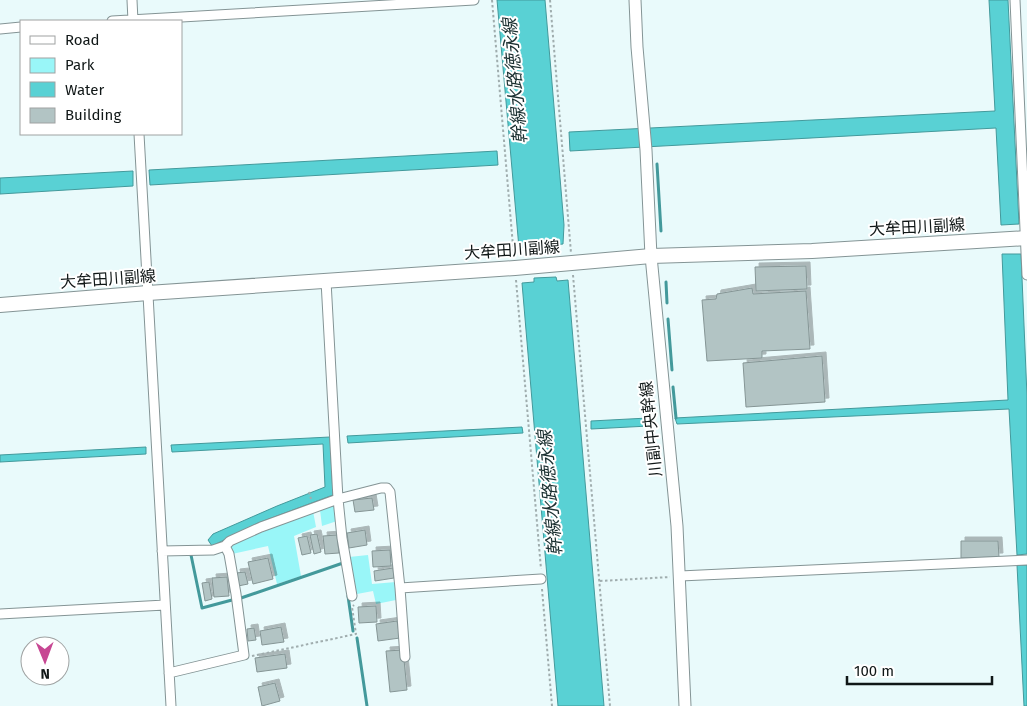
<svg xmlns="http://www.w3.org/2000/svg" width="1027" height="706" viewBox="0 0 1027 706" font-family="'Fira Sans','Noto Sans JP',sans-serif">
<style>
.green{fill:#99f6f8}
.water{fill:#59d1d4;stroke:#43999b}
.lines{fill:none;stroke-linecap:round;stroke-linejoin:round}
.stream{stroke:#43999b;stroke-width:3}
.building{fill:#b2c4c4;stroke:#859595;filter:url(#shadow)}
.minor-casing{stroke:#849495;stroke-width:11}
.tertiary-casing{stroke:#849495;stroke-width:13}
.primary-casing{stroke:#849495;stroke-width:16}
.path{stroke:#a0adae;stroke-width:2;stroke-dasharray:2.5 2.5;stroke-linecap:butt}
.minor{stroke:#fff;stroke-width:9}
.tertiary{stroke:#fff;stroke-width:11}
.primary{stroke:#fff;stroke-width:14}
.labels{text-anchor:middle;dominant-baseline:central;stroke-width:4;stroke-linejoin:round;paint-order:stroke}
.street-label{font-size:16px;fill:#101717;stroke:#fff}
.water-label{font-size:18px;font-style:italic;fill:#1b3031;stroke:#fff}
</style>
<defs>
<filter id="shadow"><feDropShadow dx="4" dy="-4" stdDeviation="0" flood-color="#0004"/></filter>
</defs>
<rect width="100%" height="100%" fill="#e9fafb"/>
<path class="green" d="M335,505L337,521L322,526L320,510Z
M313,511L316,527L294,536L301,576L277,584L268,546L232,554L231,545Z
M368,555L372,584L396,582V600L376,604L373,591L357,594L349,557Z"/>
<path class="water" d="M497,0H545L564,225L563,244L553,245V249L531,251L530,247L519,248Z
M989,0H1008L1019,224L1001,225L996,128L570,151L569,132L995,111Z
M497,151L498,165L150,185L149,170Z
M133,171V186L0,194V178Z
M1002,254H1021L1027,396V554L1017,555L1009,409L677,424L675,418L1008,400Z
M556,277L557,281L568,280L604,706H558L522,283L534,282V278Z
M648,418L649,426L591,429V421Z
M522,427L523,433L348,443L347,436Z
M330,437L333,495L258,523L212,546L208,540L213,534L277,506L325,487L323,444L172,452L171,445Z
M146,447V454L0,462V455Z
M1017,565H1027V706H1024Z"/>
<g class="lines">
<path class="stream" d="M657,164L661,231
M666,282L667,303
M668,319L672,370
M673,387L676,418
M191,555L202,608L232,600
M348,596L353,631
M241,598L343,563
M357,638L367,706"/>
</g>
<path class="building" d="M806,266L807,289L756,291L755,267Z
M752,288L753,294L806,291L810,349L762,351V358L707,361L702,300L716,299L717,294Z
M822,356L825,402L746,407L743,363Z
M372,498L374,510L355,512L353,500Z
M365,530L367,545L349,548L347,533Z
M317,534L321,552L314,554L310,535Z
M337,535L339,553L325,554L323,536Z
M307,536L311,553L302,555L298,538Z
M961,541H998L999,557L961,558Z
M390,550L391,566L373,567L372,551Z
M268,558L273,579L253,584L248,562Z
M393,568L394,578L375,581L374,571Z
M245,572L248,584L238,586L236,573Z
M227,577L229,596L214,597L212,578Z
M209,582L212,599L205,601L202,583Z
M376,606L377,622L359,623L358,607Z
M397,621L400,638L378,641L376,624Z
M281,627L284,642L262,645L260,631Z
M254,628L256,640L248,641L247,629Z
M403,650L407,690L390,692L386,651Z
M285,654L287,668L257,672L255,658Z
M275,683L280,701L262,706L258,687Z"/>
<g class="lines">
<defs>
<path id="minor" d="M132,0L133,21
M1015,0L1027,275
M112,21L474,0
M0,29L21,27
M139,134L171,706
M162,551L213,550L225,546L230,541L261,527L338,499L326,281
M680,576L1027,560
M400,588L541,579
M352,596L342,538L338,499L381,488H387L390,492L400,588L405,657
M0,614L165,605
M169,673L244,655L236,594L229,554L225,546"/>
<path id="tertiary" d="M635,0L637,47L646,150L651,256L677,526L685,706"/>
<path id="primary" d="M0,305L148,293L515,268L651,256L812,251L1027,238"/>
</defs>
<use href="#minor" class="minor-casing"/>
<use href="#tertiary" class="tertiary-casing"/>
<use href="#primary" class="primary-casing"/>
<path class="path" d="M492,0L514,258
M550,0L571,253
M573,275L610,706
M516,280L541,569
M309,492L311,499
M600,581L670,577
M542,589L552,706
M252,656L356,634L352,607L354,605"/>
<use href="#minor" class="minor"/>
<use href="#tertiary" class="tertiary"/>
<use href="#primary" class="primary"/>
</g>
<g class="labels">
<g class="street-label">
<text transform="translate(917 227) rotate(-3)">大牟田川副線</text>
<text transform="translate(512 250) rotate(-4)">大牟田川副線</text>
<text transform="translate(108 279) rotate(-4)">大牟田川副線</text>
<text transform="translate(651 429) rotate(-96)">川副中央幹線</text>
</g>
<g class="water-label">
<text transform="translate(515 81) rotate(-95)">幹線水路徳永線</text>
<text transform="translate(550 493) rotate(-95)">幹線水路徳永線</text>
</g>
</g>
<rect x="20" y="20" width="162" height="115" fill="#ffffff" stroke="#9fa2a2"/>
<rect x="30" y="36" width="25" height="8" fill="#ffffff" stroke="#9fa2a2"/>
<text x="65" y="45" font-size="15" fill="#101717">Road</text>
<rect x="30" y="58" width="25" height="15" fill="#99f6f8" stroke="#9fa2a2"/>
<text x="65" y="70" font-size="15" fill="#101717">Park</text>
<rect x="30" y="82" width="25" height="15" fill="#59d1d4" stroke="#9fa2a2"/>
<text x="65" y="95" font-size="15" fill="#101717">Water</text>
<rect x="30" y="108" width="25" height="15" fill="#b2c4c4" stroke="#9fa2a2"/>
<text x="65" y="120" font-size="15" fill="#101717">Building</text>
<g transform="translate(45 661) rotate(179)"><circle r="24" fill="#ffffff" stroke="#9fa2a2"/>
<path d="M0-4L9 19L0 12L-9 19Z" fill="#c74793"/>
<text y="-8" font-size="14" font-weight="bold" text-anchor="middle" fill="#101717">N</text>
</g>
<path d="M847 676v8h145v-8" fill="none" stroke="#101717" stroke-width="2.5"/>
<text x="854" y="676" font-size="15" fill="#101717" stroke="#ffffff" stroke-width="4" paint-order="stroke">100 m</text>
</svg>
